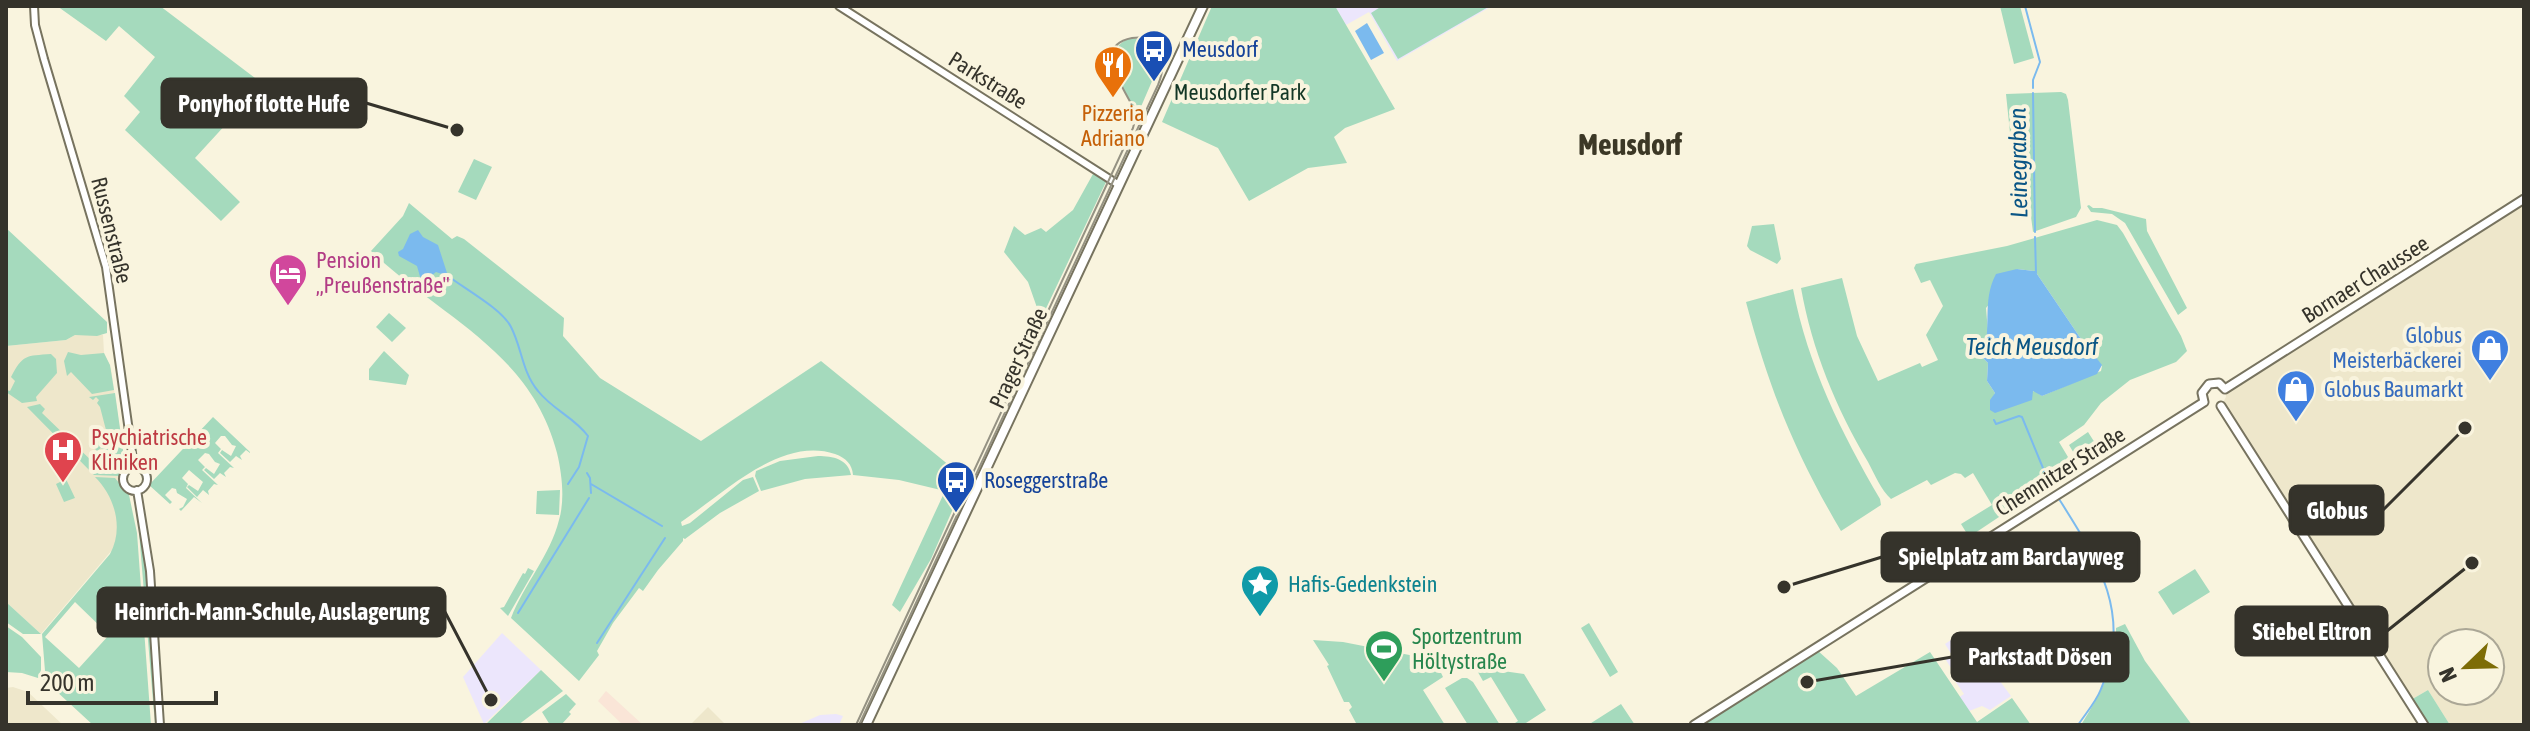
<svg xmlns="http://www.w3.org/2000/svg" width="2530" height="731" viewBox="0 0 2530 731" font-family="'Asap Condensed',sans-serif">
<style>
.built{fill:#eee7cb;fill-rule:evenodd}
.industrial{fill:#fae5d7}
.education{fill:#ece6fc}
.green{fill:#a5dabd;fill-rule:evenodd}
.water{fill:#7bbaee}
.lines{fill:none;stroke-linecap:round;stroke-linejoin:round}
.stream{stroke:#7bbaee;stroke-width:2}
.tertiary-casing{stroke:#77735f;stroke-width:10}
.secondary-casing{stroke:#77735f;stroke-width:11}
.primary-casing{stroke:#77735f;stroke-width:12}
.tertiary{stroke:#fff;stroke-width:6}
.secondary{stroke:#fff;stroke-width:7}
.primary{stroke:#fff;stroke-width:8}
.tram{stroke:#959283;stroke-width:2}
.labels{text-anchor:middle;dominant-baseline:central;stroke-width:8;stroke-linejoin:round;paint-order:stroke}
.transit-label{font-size:22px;fill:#164399;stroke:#f9f4de;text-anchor:start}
.street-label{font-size:22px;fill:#35332b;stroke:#f9f4de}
.park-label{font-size:22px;fill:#133726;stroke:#f9f4de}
.food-label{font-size:22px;fill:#c56008;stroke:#f9f4de}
.hotel-label{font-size:22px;fill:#b23c85;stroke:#f9f4de;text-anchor:start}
.shop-label{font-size:22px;fill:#366cbe;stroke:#f9f4de;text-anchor:end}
.health-label{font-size:22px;fill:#be3a42;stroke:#f9f4de;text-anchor:start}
.culture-label{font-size:22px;fill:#0d838f;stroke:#f9f4de;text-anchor:start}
.leisure-label{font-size:22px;fill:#27864d;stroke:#f9f4de;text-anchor:start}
.water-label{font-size:24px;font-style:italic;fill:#0a5585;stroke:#f9f4de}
.district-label{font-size:30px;font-weight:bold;fill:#3c3826;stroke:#f9f4de}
.leader{fill:none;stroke:#35332b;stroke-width:3}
.callout-dot{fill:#35332b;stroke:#f9f4de;stroke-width:3}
.callout{fill:#35332b;stroke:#35332b;stroke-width:3}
.callout-label{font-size:24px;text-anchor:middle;font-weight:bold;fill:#fff}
</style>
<rect width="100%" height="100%" fill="#f9f4de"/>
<path class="built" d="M2524,199V725H2450L2428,690L2409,701L2221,406L2226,397L2225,389ZM2442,643H2490V691H2442Z
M88,334L103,335L104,353L111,369L125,464L120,473L119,482L129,495L134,524L41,634L6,602V346L66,340L75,335Z
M13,687L28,692L63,725H6V688Z
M708,707L726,725H690Z"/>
<path class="industrial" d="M606,691L643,725H623L598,701Z"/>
<path class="education" d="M1335,6H1492L1397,61L1369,12L1346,25Z
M1963,632L2011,696L1990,710L1982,706L1969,711L1958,698L1964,694L1951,675L1954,673L1946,660L1952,655L1945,644Z
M502,633L541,670L484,724L463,677Z
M836,714L843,716L839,725H797L820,715Z"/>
<path class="green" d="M57,6H160L263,84L195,158L240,202L221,221L125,130L140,112L124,96L155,57L119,26L106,41Z
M1212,6H1335L1395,109L1345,128L1334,137L1347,163L1308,168L1249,201L1218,148L1162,122Z
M1382,6H1490L1398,59L1371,13Z
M2000,6H2020L2034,58L2014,64Z
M1130,38L1147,40L1169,52L1166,64L1159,65L1140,109H1134C1123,86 1095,53 1130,38Z
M2061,92L2066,94L2068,100L2081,208L2076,217L2033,232L2030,209L2013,162L2006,94Z
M474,159L492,167L476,200L458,192Z
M1093,174L1106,182L1041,319L1028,282L1004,252L1014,226L1025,235L1041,228L1046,232L1073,210Z
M409,203L452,239L457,236L464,239L564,318L563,336L600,378L701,441L821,361L966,479L931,559L900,612L892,605L945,491L899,480L853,475C852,464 846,458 835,454C780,436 723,494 681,522L682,526L690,523L743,480L753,477L759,491L720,513L685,539L683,538V541L658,570L643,591L639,588L613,623L597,651L599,655L579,681L511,618C524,584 550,556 559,520C565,500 562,474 557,453C531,351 440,317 371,251L403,216Z
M2089,205L2093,208H2102L2146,219L2147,231L2187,308L2178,315L2125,223L2112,214L2091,212L2087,206Z
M2097,220L2117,225L2123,233L2181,336L2187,351L2176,362L2130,380L2101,403L2084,425L2059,442L2074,467L1969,537L1961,524L1992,505L1973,473L1965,478L1961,474L1955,473L1931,485L1927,480L1891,499C1881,490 1875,475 1868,462C1836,408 1812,350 1801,288L1842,278L1857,336L1878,381L1920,363L1922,367L1938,360L1926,335L1943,306L1930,280L1921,283L1914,268L1916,264L2007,246ZM2017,269L2035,271L2079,336L2102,366L2101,371L2042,396L2035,391L1993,397L1995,393L1987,381L1988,363L1982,357L1988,332L1986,308Z
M1774,224L1781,259L1777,264L1750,250L1747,246L1752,226Z
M6,228L107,322V333L97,336L75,335L66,340L6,346Z
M1793,289C1808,366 1841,432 1880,499L1881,505L1841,531C1795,453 1769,389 1746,302Z
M389,313L406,328L392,342L376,327Z
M384,351L409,375L406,385L369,380V369Z
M68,352L81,355L104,353L110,365L114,390L92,394L71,372L67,376L64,361Z
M51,354L56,359L57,373L36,397L37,401L22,403L6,392V390L10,391L15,381L11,377C23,354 26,356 51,354Z
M115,393L125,464L119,476L94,475L27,407L40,404L45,409L42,413L97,466L107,454L101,448L97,451L93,447L106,430L100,407L97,403L99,400L96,397L93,400L89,397Z
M213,417L250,452V453L246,450L240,456L242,460L236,456L230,462L220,453L222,450L231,456L236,446L232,445L225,436H221L215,443L221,449L218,453L234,468L230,467L224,473L226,477L220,473L214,479L204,470L206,468L214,474L220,464L215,462L209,454L205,453L198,460L205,467L202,470L218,485L214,484L208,491L209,495L203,490L197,497L187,487L189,485L198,491L203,482L189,470L182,478L188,484L186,488L202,503L194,497L181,511L179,509L183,507L187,499L177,493L176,489L172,488L165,495L172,502L170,504L149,485Z
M2088,432L2095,443L2075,455L2069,445Z
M818,456C833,456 848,459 851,475L805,479L761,491L755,476L756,471L780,461Z
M95,477L115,478L129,495L137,533L151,725H93L42,678L45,671L42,634L110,554C124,528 115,497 95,477ZM75,602L109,635L79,668L45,637Z
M66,479L75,498L64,502L56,484Z
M560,490L559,515L536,514L537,491Z
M142,531L151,629L155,725L139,532Z
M528,568L534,571L508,616L500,608L504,607L523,573L525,574Z
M2195,569L2210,592L2173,615L2158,592Z
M6,602L41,634H23L6,622Z
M1589,623L1618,672L1610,677L1581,628Z
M2125,624L2145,661L2192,725H2081C2100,694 2117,666 2116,628Z
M6,626L22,637L41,657V670L38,678L22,673L6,672Z
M1313,640L1343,642L1435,660L1443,677L1423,690L1445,725L1356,723L1349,710L1352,707L1349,702H1344L1327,666L1329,665Z
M1817,650L1837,668L1856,696L1930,652L1977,722L2012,698L2031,725H1701Z
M1475,667L1524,674L1546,710L1523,725H1512L1518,721L1491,677L1483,681Z
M541,670L563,691L518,725H485Z
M1462,678H1467L1473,682L1500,725H1468L1445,688Z
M2428,690L2450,725H2424L2409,701Z
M566,694L576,704L569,712L571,714L561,725H550L542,712Z
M1621,704L1635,725H1588Z"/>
<path class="water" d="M1367,23L1384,53L1371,60L1355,31Z
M418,230L423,237L438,245L448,276L436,272L426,280H421L417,266L399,256L398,252L403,249L410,234Z
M2017,269L2035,271L2079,336L2102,365L2097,374L2042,396L2033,391L2032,400L1995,413L1990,410V400L1995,393L1987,381L1988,363L1982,357C1993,330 1981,302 1996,274Z"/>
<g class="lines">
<path class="stream" d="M2025,6L2040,62L2033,80V88
M2033,93L2035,232
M2035,237L2036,273
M448,276C465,289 502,309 511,327C522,348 522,372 538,391C553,410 574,417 588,436L579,467L568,484
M1994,420L1996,424L2019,416L2022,417L2050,485
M587,473L590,478L591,493
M591,484L662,526
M2059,499C2097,559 2134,615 2101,689C2096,702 2086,713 2078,725
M518,613L589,498
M597,643L665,538"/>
<defs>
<path id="tertiary" d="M34,6L35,25L44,59L106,267L134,467
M839,6L1119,185
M123 479a12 12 0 1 1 24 0a12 12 0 1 1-24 0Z
M137,490L150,571L160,725"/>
<path id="secondary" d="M2225,389L2524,199
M2204,402L2202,393L2209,384L2219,383L2225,389
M2221,406L2424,725
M1694,725L2204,402"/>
<path id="primary" d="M866,725L1203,6"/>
</defs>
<use href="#tertiary" class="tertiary-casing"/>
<use href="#secondary" class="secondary-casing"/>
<use href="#primary" class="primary-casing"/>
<use href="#tertiary" class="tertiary"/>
<use href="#secondary" class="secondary"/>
<use href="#primary" class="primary"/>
<path class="tram" d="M856,725L1133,128C1135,122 1136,116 1134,110C1127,91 1089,46 1132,38C1163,33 1167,63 1158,85L859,725"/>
</g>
<defs>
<symbol id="bus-pin" viewBox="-11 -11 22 30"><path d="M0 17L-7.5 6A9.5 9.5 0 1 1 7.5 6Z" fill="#1a4fb4" stroke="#f9f4de"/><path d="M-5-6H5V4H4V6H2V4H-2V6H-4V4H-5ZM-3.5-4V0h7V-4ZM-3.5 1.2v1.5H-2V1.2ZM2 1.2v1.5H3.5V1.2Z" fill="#fff"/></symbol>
<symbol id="restaurant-pin" viewBox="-11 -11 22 30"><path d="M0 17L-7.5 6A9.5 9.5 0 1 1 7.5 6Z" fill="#e8710a" stroke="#f9f4de"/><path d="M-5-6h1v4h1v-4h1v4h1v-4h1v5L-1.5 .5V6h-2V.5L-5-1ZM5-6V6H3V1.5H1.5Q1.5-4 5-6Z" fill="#fff"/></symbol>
<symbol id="hotel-pin" viewBox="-11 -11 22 30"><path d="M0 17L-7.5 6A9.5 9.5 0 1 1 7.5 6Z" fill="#d1479c" stroke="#f9f4de"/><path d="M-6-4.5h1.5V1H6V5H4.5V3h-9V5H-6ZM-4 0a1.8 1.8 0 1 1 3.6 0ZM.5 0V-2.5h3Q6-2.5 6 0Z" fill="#fff"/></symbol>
<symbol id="shop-pin" viewBox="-11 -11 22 30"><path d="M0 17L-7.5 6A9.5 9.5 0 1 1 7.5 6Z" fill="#3f7fe0" stroke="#f9f4de"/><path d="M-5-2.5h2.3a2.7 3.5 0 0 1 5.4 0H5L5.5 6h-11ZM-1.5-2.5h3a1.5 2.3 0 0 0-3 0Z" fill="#fff"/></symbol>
<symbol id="hospital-pin" viewBox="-11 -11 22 30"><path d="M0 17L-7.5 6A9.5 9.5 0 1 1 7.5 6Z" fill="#e0444e" stroke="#f9f4de"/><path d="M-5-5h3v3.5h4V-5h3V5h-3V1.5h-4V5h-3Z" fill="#fff"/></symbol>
<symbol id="sight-pin" viewBox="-11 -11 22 30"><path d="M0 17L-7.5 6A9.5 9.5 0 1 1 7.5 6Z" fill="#0f9aa8" stroke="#f9f4de"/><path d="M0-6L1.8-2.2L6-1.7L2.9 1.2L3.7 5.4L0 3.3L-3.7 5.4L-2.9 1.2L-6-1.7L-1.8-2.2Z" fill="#fff"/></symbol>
<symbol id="stadium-pin" viewBox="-11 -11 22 30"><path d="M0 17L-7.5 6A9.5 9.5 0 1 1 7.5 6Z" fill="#2e9e5b" stroke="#f9f4de"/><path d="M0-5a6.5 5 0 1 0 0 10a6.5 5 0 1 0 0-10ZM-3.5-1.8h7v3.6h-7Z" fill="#fff"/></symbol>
</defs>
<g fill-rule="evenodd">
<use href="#bus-pin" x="1132" y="27" width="44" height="60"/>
<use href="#restaurant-pin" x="1091" y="43" width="44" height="60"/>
<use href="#hotel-pin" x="266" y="251" width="44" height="60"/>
<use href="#shop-pin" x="2468" y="326" width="44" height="60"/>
<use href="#shop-pin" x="2274" y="367" width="44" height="60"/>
<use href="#hospital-pin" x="41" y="428" width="44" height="60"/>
<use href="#bus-pin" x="934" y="458" width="44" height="60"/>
<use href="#sight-pin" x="1238" y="562" width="44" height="60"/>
<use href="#stadium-pin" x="1362" y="627" width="44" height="60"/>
</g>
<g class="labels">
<g class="transit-label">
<text x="1182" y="49">Meusdorf</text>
<text x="984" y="480">Roseggerstraße</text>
</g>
<g class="street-label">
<text transform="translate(988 80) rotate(32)">Parkstraße</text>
<text transform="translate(112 230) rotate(76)">Russenstraße</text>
<text transform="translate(2365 279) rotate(-32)">Bornaer Chaussee</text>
<text transform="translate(1018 358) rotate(-65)">Prager Straße</text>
<text transform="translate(2060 471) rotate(-32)">Chemnitzer Straße</text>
</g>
<g class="park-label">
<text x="1240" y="92">Meusdorfer Park</text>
</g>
<g class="food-label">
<text x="1113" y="113">Pizzeria<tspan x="1113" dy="25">Adriano</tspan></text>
</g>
<g class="hotel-label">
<text x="316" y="260">Pension<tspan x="316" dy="25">„Preußenstraße"</tspan></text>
</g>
<g class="shop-label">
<text x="2462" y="335">Globus<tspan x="2462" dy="25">Meisterbäckerei</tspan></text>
<text x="2324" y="389" text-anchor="start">Globus Baumarkt</text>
</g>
<g class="health-label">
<text x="91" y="437">Psychiatrische<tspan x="91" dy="25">Kliniken</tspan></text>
</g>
<g class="culture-label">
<text x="1288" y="584">Hafis-Gedenkstein</text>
</g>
<g class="leisure-label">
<text x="1412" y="636">Sportzentrum<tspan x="1412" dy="25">Höltystraße</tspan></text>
</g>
<g class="water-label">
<text transform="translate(2018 163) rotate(-91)">Leinegraben</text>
<text x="2032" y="346">Teich Meusdorf</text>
</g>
<g class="district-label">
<text x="1630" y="144">Meusdorf</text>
</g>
</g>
<path class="leader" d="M457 130L366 103M2465 428L2383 510M1784 587L1882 557M491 700L445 612M2472 563L2387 631M1807 682L1952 657"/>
<g class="callout-dot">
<circle cx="457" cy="130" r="8"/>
<circle cx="2465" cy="428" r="8"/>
<circle cx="1784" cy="587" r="8"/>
<circle cx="491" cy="700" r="8"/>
<circle cx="2472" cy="563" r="8"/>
<circle cx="1807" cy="682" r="8"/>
</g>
<g class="callout">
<rect x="162" y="79" width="204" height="48" rx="8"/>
<rect x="2290" y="486" width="93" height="48" rx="8"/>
<rect x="1882" y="533" width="257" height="48" rx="8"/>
<rect x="98" y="588" width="347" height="48" rx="8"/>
<rect x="2236" y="607" width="151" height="48" rx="8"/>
<rect x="1952" y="633" width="176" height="48" rx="8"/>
</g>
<g class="callout-label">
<text x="264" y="112">Ponyhof flotte Hufe</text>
<text x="2337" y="519">Globus</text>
<text x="2011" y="565">Spielplatz am Barclayweg</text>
<text x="272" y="620">Heinrich-Mann-Schule, Auslagerung</text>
<text x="2312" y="640">Stiebel Eltron</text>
<text x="2040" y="665">Parkstadt Dösen</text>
</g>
<rect width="2530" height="731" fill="none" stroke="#35332b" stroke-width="16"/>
<g transform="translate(2466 667) rotate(247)"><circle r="38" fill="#f9f4de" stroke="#aba796" stroke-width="2"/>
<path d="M0-6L14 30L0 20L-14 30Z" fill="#7d6c06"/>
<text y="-12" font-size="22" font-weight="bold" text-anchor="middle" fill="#35332b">N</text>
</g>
<path d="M28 691v12h188v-12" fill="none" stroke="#35332b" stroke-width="4"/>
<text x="40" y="691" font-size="24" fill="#35332b" stroke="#f9f4de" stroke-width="6" paint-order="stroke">200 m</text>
</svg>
